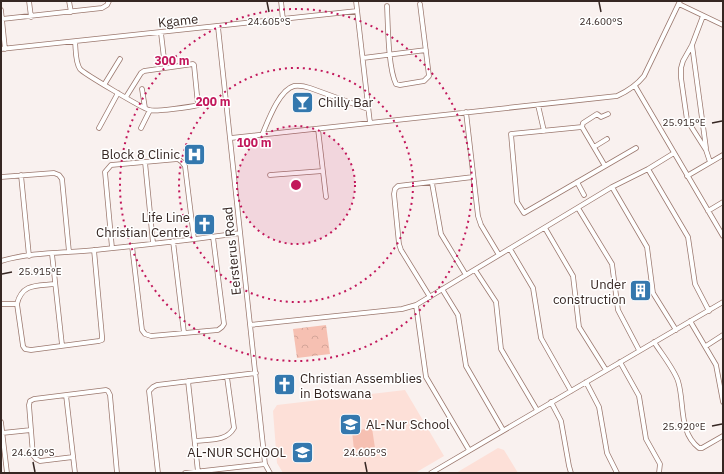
<svg xmlns="http://www.w3.org/2000/svg" width="724" height="474" viewBox="0 0 724 474" font-family="'IBM Plex Sans',sans-serif">
<style>
.built{fill:#fde0d8}
.forest{fill:url(#forest-crowns)}
.pitch{fill:#f6c0b2}
.lines{fill:none;stroke-linecap:round;stroke-linejoin:round}
.minor-casing{stroke:#9b786e;stroke-width:5.5}
.minor{stroke:#fff;stroke-width:4}
.ticks{fill:none;stroke:#362723;stroke-width:1.5}
.ring{fill:none;stroke:#c2185b;stroke-width:2;stroke-dasharray:2 4}
.labels{text-anchor:middle;dominant-baseline:central;stroke-width:3;stroke-linejoin:round;paint-order:stroke}
.street-label{font-size:13px;fill:#362723;stroke:#fff}
.poi-label{font-size:13px;fill:#362723;stroke:#fff;text-anchor:end}
.ticks-label{font-size:10px;text-anchor:middle;fill:#362723;stroke:#fff;stroke-width:3;stroke-linejoin:round;paint-order:stroke}
.centre{fill:#c2185b;stroke:#fff;stroke-width:2}
.ring-label{font-size:12px;text-anchor:middle;font-weight:bold;fill:#c2185b;stroke:#fff;stroke-width:3;stroke-linejoin:round;paint-order:stroke}
</style>
<defs>
<pattern id="forest-crowns" width="20" height="18" patternUnits="userSpaceOnUse"><rect width="20" height="18" fill="#f6c0b2"/><path d="M2 6a3 3 0 1 1 6 0M12 15a3 3 0 1 1 6 0" fill="none" stroke="#d4a599"/></pattern>
</defs>
<rect width="100%" height="100%" fill="#f9f1ef"/>
<path class="built" d="M405,390L444,456L415,473H283L277,463L273,411L277,405Z
M498,448L504,450L518,473H456Z"/>
<path class="forest" d="M326,325L330,354L297,358L293,329Z"/>
<path class="pitch" d="M372,428L375,448L354,450L352,431Z"/>
<g class="lines">
<defs>
<path id="minor" d="M29,1L31,17
M69,1L71,12
M281,1L283,20
M356,1L370,123
M679,4L723,25
M387,6C388,25 388,68 396,84L400,85L424,81L429,76L420,4
M1,10L5,49
M703,16L692,45L683,61L681,68V78L687,120L706,150L710,162
M2,19L102,8L107,5L109,1
M218,27L265,464L270,473
M161,33L165,67
M75,42C76,50 75,62 80,69C83,73 142,108 149,110C155,112 191,107 198,105L194,65L193,64L144,71L141,73L126,97
M692,45L706,148
M1,49L357,11
M363,58L426,50
M104,85L120,59
M635,86L723,236
M142,89L145,108
M538,105L544,131
M466,112L478,216L481,225L499,255
M582,127L605,166L524,213L517,202L511,134Z
M582,127L583,123L597,114L601,117L608,114
M99,128L118,93
M141,128L150,110
M318,129L326,197
M262,135C268,121 279,90 294,86C300,85 304,86 310,88L368,109
M231,138L617,96C628,91 636,86 644,76L680,1
M594,147L607,139
M145,162L153,243
M605,166L636,148
M648,169L688,237L695,284L709,311
M21,175L29,256
M270,175L323,171
M687,176L723,155
M1,177L54,173L59,175L62,179L69,252
M577,182L584,195
M432,183L441,234L466,275
M612,187L647,247L653,293L676,330
M578,208L612,264L618,310L639,350
M708,211L723,202
M545,228L573,276L579,327L606,370
M173,241L184,333
M132,246L142,330L145,334L151,336L218,330L222,327L224,324L213,237
M112,248L105,172L111,165L178,159L182,162L185,166L194,239
M510,249L533,288L541,338L571,391
M52,254L62,345
M1,261C31,252 64,253 95,250C143,245 192,240 240,233
M475,270L496,302L501,349L537,410
M55,284C37,286 22,283 17,304L23,346L25,349L31,350L99,341L102,340V336L94,250
M442,289L458,315L466,366L503,430
M430,297L401,250L399,244L394,194L395,189L398,186L473,177
M1,304H17
M416,305L426,377L469,450
M690,321L716,365L723,402
M250,325L402,309L416,305L612,187L648,169L674,153
M654,342C661,353 674,369 678,381C685,403 678,432 699,448H702L723,436
M706,346L723,335
M620,362L639,396L646,439L660,464L659,473
M188,381L198,472
M586,382L599,407L607,453L617,473
M66,395L75,473
M551,402L561,421L569,466L571,473
M1,422L7,473
M2,433L31,430
M195,441C209,439 226,442 234,428L227,377
M73,457L40,461L36,459L33,455L29,405L30,401L34,399L106,390L108,391L110,395L117,473
M158,473L149,391L153,387L157,385L256,373
M185,473L265,464
M431,473L723,302"/>
</defs>
<use href="#minor" class="minor-casing"/>
<use href="#minor" class="minor"/>
</g>
<path class="ticks" d="M267,2L269,12M599,2L601,12M712,123L722,121M2,274L12,272M712,426L722,424M33,462L35,472M365,462L367,472"/>
<circle cx="296" cy="185" r="59" fill="#c2185b" fill-opacity=".12"/>
<g class="ring">
<circle cx="296" cy="185" r="59"/>
<circle cx="296" cy="185" r="117"/>
<circle cx="296" cy="185" r="176"/>
</g>
<defs>
<symbol id="bar-square" viewBox="-11 -11 22 22"><rect x="-9" y="-9" width="18" height="18" rx="4" fill="#3478ae" stroke="#fff"/><path d="M-6-5H6L.8 .8V4.5H3.5V6h-7V4.5H-.8V.8Z" fill="#fff"/></symbol>
<symbol id="hospital-square" viewBox="-11 -11 22 22"><rect x="-9" y="-9" width="18" height="18" rx="4" fill="#3478ae" stroke="#fff"/><path d="M-5-5h3v3.5h4V-5h3V5h-3V1.5h-4V5h-3Z" fill="#fff"/></symbol>
<symbol id="church-square" viewBox="-11 -11 22 22"><rect x="-9" y="-9" width="18" height="18" rx="4" fill="#3478ae" stroke="#fff"/><path d="M-1.2-6h2.4v3.5h3.3v2.4h-3.3V6h-2.4V-.1h-3.3v-2.4h3.3Z" fill="#fff"/></symbol>
<symbol id="building-square" viewBox="-11 -11 22 22"><rect x="-9" y="-9" width="18" height="18" rx="4" fill="#3478ae" stroke="#fff"/><path d="M-4-6H4V6H1V3H-1V6H-4ZM-2.5-4.3h1.7v1.8h-1.7ZM.8-4.3h1.7v1.8H.8ZM-2.5-1h1.7V.8h-1.7ZM.8-1h1.7V.8H.8Z" fill="#fff"/></symbol>
<symbol id="school-square" viewBox="-11 -11 22 22"><rect x="-9" y="-9" width="18" height="18" rx="4" fill="#3478ae" stroke="#fff"/><path d="M0-5L7-2L0 1L-7-2ZM-4 1L0 2.5L4 1V4Q0 6-4 4Z" fill="#fff"/></symbol>
</defs>
<g fill-rule="evenodd">
<use href="#bar-square" x="290" y="90" width="25" height="25"/>
<use href="#hospital-square" x="182" y="142" width="25" height="25"/>
<use href="#church-square" x="192" y="212" width="25" height="25"/>
<use href="#building-square" x="628" y="278" width="25" height="25"/>
<use href="#church-square" x="272" y="372" width="25" height="25"/>
<use href="#school-square" x="338" y="412" width="25" height="25"/>
<use href="#school-square" x="290" y="440" width="25" height="25"/>
</g>
<g class="labels">
<g class="street-label">
<text transform="translate(178 21) rotate(-6)">Kgame</text>
<text transform="translate(232 251) rotate(-96)">Eersterus Road</text>
</g>
<g class="poi-label">
<text x="318" y="102" text-anchor="start">Chilly Bar</text>
<text x="180" y="154">Block 8 Clinic</text>
<text x="190" y="217">Life Line<tspan x="190" dy="15">Christian Centre</tspan></text>
<text x="626" y="284">Under<tspan x="626" dy="15">construction</tspan></text>
<text x="300" y="378" text-anchor="start">Christian Assemblies<tspan x="300" dy="15">in Botswana</tspan></text>
<text x="366" y="424" text-anchor="start">AL-Nur School</text>
<text x="286" y="452">AL-NUR SCHOOL</text>
</g>
</g>
<g class="ticks-label">
<text x="269" y="25">24.605°S</text>
<text x="601" y="25">24.600°S</text>
<text x="684" y="126">25.915°E</text>
<text x="40" y="275">25.915°E</text>
<text x="684" y="430">25.920°E</text>
<text x="33" y="456">24.610°S</text>
<text x="365" y="456">24.605°S</text>
</g>
<circle cx="296" cy="185" r="6" class="centre"/>
<g class="ring-label">
<text x="172" y="65">300 m</text>
<text x="213" y="106">200 m</text>
<text x="254" y="147">100 m</text>
</g>
<rect width="724" height="474" fill="none" stroke="#362723" stroke-width="4"/>
</svg>
